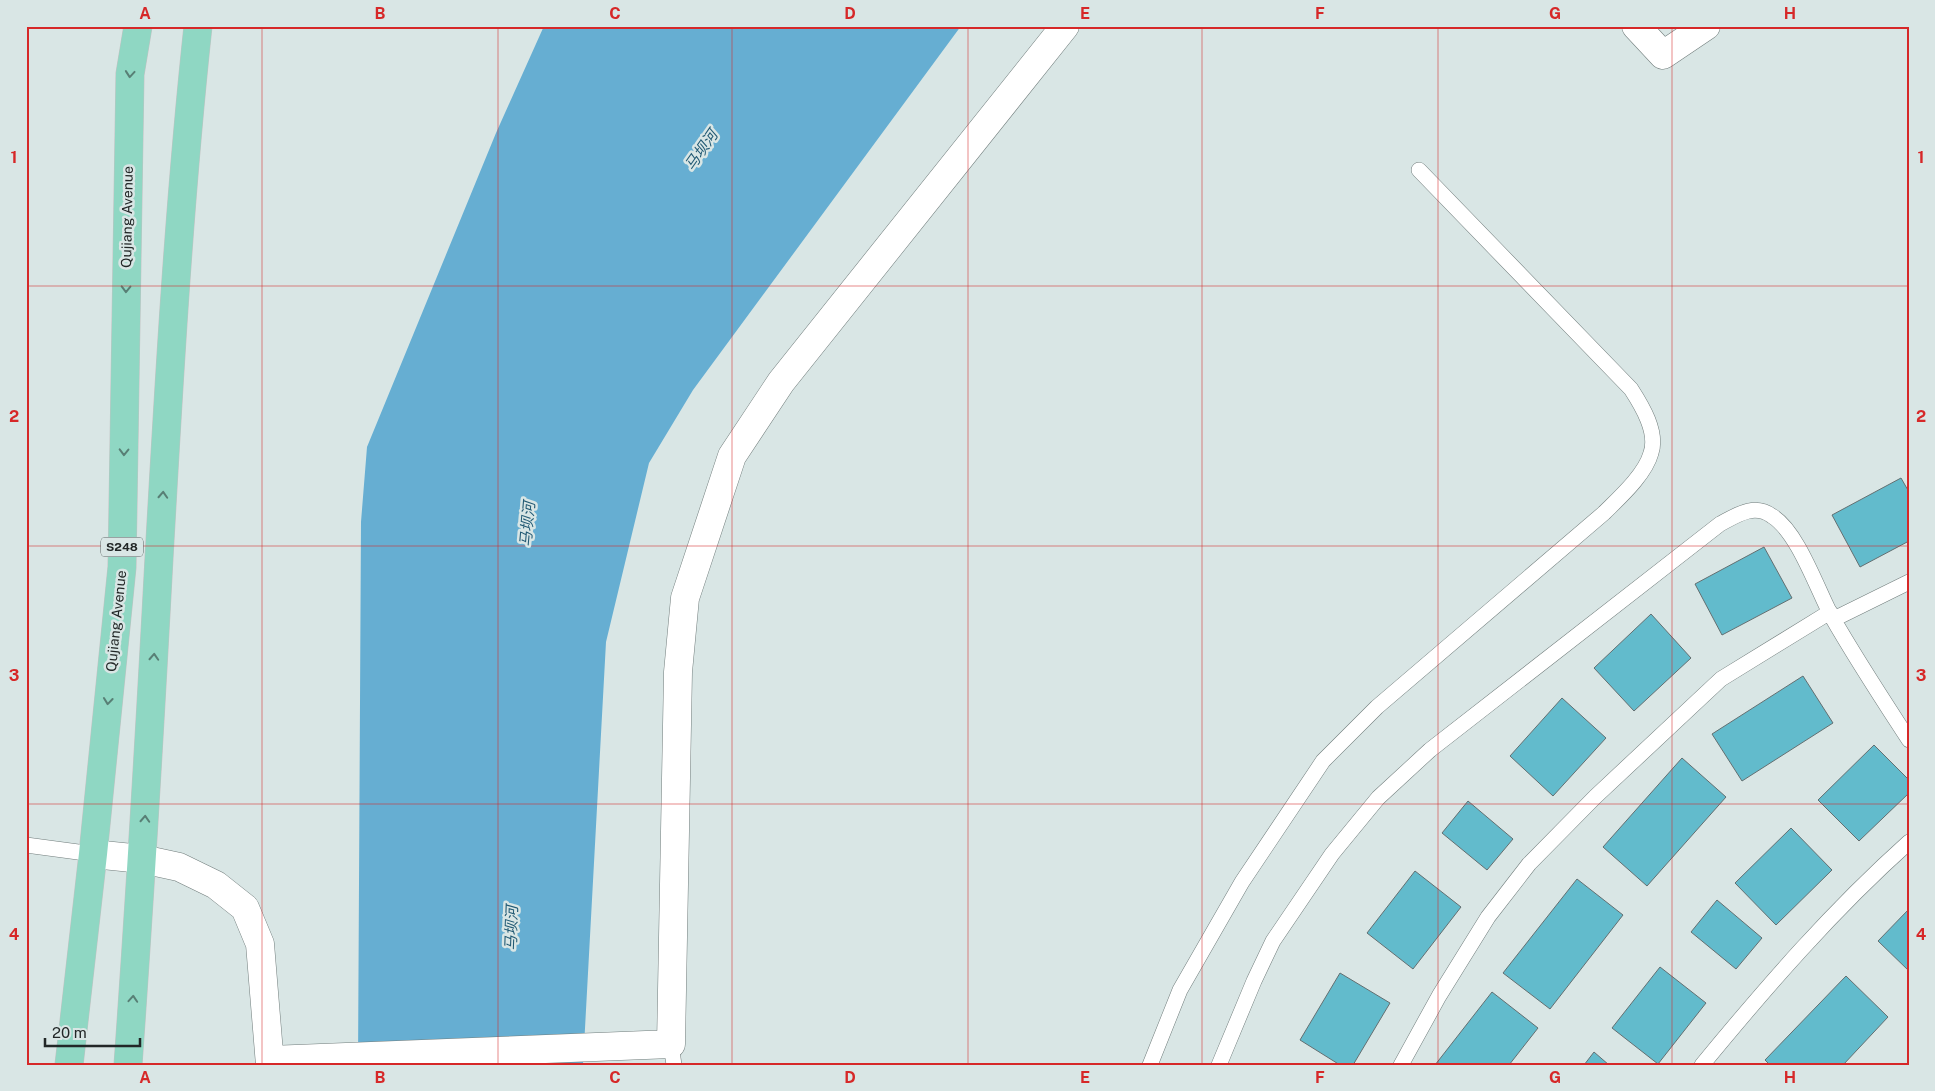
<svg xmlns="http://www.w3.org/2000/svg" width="1935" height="1091" viewBox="0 0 1935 1091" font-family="'Public Sans','Noto Sans SC',sans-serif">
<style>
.water{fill:#66aed2}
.building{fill:#62bbcc;stroke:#636f71}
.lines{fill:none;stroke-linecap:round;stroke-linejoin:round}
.service-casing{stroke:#717d7c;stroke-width:16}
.minor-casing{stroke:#717d7c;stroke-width:29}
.secondary-casing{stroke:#717d7c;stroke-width:29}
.primary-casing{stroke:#c1c3c3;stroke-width:29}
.service{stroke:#fff;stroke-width:15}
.minor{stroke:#fff;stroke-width:28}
.secondary{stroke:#fff;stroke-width:28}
.primary{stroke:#8fd7c3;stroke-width:28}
.oneway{stroke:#587f75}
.grid{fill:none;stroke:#d62828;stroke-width:1;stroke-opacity:0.55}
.labels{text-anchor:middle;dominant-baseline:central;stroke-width:5;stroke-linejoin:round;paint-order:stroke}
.shield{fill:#d9e6e5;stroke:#596060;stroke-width:1}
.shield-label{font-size:12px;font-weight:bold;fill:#222727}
.street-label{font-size:14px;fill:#222727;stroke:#d9e6e5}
.water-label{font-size:15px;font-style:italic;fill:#225a74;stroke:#d9e6e5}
.neatline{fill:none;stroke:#d62828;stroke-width:2}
.grid-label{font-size:16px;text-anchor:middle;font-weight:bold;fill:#d62828}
</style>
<rect width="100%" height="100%" fill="#d9e6e5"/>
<path class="water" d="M544,26H961L693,390L649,463L606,642L583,1065H358L361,522L367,447L496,133Z"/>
<path class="building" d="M1901,478L1909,492V541L1860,567L1832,515Z
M1764,547L1792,598L1722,635L1695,584Z
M1651,614L1691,658L1634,711L1594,668Z
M1803,676L1833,723L1742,781L1712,734Z
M1562,698L1606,738L1553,796L1510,756Z
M1874,745L1909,780V793L1859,841L1818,800Z
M1682,758L1726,797L1647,886L1603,847Z
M1468,801L1513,839L1487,870L1442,833Z
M1791,828L1832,870L1776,925L1735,883Z
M1415,871L1461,907L1413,969L1367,933Z
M1577,879L1623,915L1550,1009L1503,973Z
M1717,900L1762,938L1736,969L1691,932Z
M1909,909V971L1878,941Z
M1660,967L1706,1003L1658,1064L1612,1028Z
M1340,973L1390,1003L1353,1065H1340L1300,1040Z
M1846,976L1888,1017L1843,1065H1770L1765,1060Z
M1492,992L1538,1028L1509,1065H1435Z
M1594,1052L1609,1065H1584Z"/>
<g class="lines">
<defs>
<path id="service" d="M1834,619L1909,582
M26,845L93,854
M671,1044L674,1065
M1150,1065L1180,990L1242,882L1323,761L1377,707L1604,513C1619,498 1645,475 1651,453C1658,432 1642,406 1631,389L1419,170
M1219,1065L1254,981L1273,941L1332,854L1378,798L1430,750L1720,524C1737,515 1754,503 1772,516C1798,532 1817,589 1832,617C1856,659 1883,700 1909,740
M1401,1065L1439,996L1488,917L1529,864L1595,797L1721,679L1830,612
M1702,1065C1767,986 1833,910 1909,842"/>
<path id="minor" d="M1636,26L1663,55L1706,26
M270,1060L671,1044L678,672L685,598L732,456L781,382L1065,26"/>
<path id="secondary" d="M93,854L142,859L179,867L216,885L245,908L260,944L270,1065"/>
<path id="primary" d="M69,1065L93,854L122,567L130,74L138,26
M128,1065C140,896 150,727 159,558C169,381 179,203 198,26"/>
</defs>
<use href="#service" class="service-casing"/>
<use href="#minor" class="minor-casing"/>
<use href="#secondary" class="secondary-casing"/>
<use href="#primary" class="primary-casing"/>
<use href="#service" class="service"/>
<use href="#minor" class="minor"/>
<use href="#secondary" class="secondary"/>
<use href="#primary" class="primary"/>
</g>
<defs><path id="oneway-chevron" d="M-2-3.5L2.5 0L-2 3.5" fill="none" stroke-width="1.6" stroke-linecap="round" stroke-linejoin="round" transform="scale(1.25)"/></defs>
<g class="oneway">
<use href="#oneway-chevron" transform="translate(130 74) rotate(95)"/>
<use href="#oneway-chevron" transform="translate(126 289) rotate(91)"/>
<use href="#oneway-chevron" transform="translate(124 452) rotate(91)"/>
<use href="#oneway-chevron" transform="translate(163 495) rotate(-87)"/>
<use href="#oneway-chevron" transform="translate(154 657) rotate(-87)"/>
<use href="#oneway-chevron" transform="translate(108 701) rotate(96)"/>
<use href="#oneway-chevron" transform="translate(145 819) rotate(-87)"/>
<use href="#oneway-chevron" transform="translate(133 999) rotate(-86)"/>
</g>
<path class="grid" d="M262,26V1065M498,26V1065M732,26V1065M968,26V1065M1202,26V1065M1438,26V1065M1672,26V1065M26,286H1909M26,546H1909M26,804H1909"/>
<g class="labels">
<rect class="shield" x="101" y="537.5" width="42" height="19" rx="4"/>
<g class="shield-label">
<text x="122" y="547">S248</text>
</g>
<g class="street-label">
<text transform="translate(127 217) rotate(-89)">Qujiang Avenue</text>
<text transform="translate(116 621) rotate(-84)">Qujiang Avenue</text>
</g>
<g class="water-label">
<text transform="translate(701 150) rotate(-55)">马坝河</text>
<text transform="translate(527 524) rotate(-85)">马坝河</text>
<text transform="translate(511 928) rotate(-88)">马坝河</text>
</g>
</g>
<rect width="1935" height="1091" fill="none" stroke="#d9e6e5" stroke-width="55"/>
<path d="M45 1038v8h95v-8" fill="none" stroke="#222727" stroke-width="2.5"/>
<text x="52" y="1038" font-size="15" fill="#222727" stroke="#d9e6e5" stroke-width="4" paint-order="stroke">20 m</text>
<rect x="28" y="28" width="1880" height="1036" class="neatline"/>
<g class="grid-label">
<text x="145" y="19">A</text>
<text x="380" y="19">B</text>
<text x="615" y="19">C</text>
<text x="850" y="19">D</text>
<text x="1085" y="19">E</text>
<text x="1320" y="19">F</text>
<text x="1555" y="19">G</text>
<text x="1790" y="19">H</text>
<text x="14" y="163">1</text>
<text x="1921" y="163">1</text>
<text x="14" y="422">2</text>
<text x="1921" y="422">2</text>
<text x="14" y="681">3</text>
<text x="1921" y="681">3</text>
<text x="14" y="940">4</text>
<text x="1921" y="940">4</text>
<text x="145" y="1083">A</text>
<text x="380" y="1083">B</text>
<text x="615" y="1083">C</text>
<text x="850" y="1083">D</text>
<text x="1085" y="1083">E</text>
<text x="1320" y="1083">F</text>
<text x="1555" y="1083">G</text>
<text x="1790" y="1083">H</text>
</g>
</svg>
